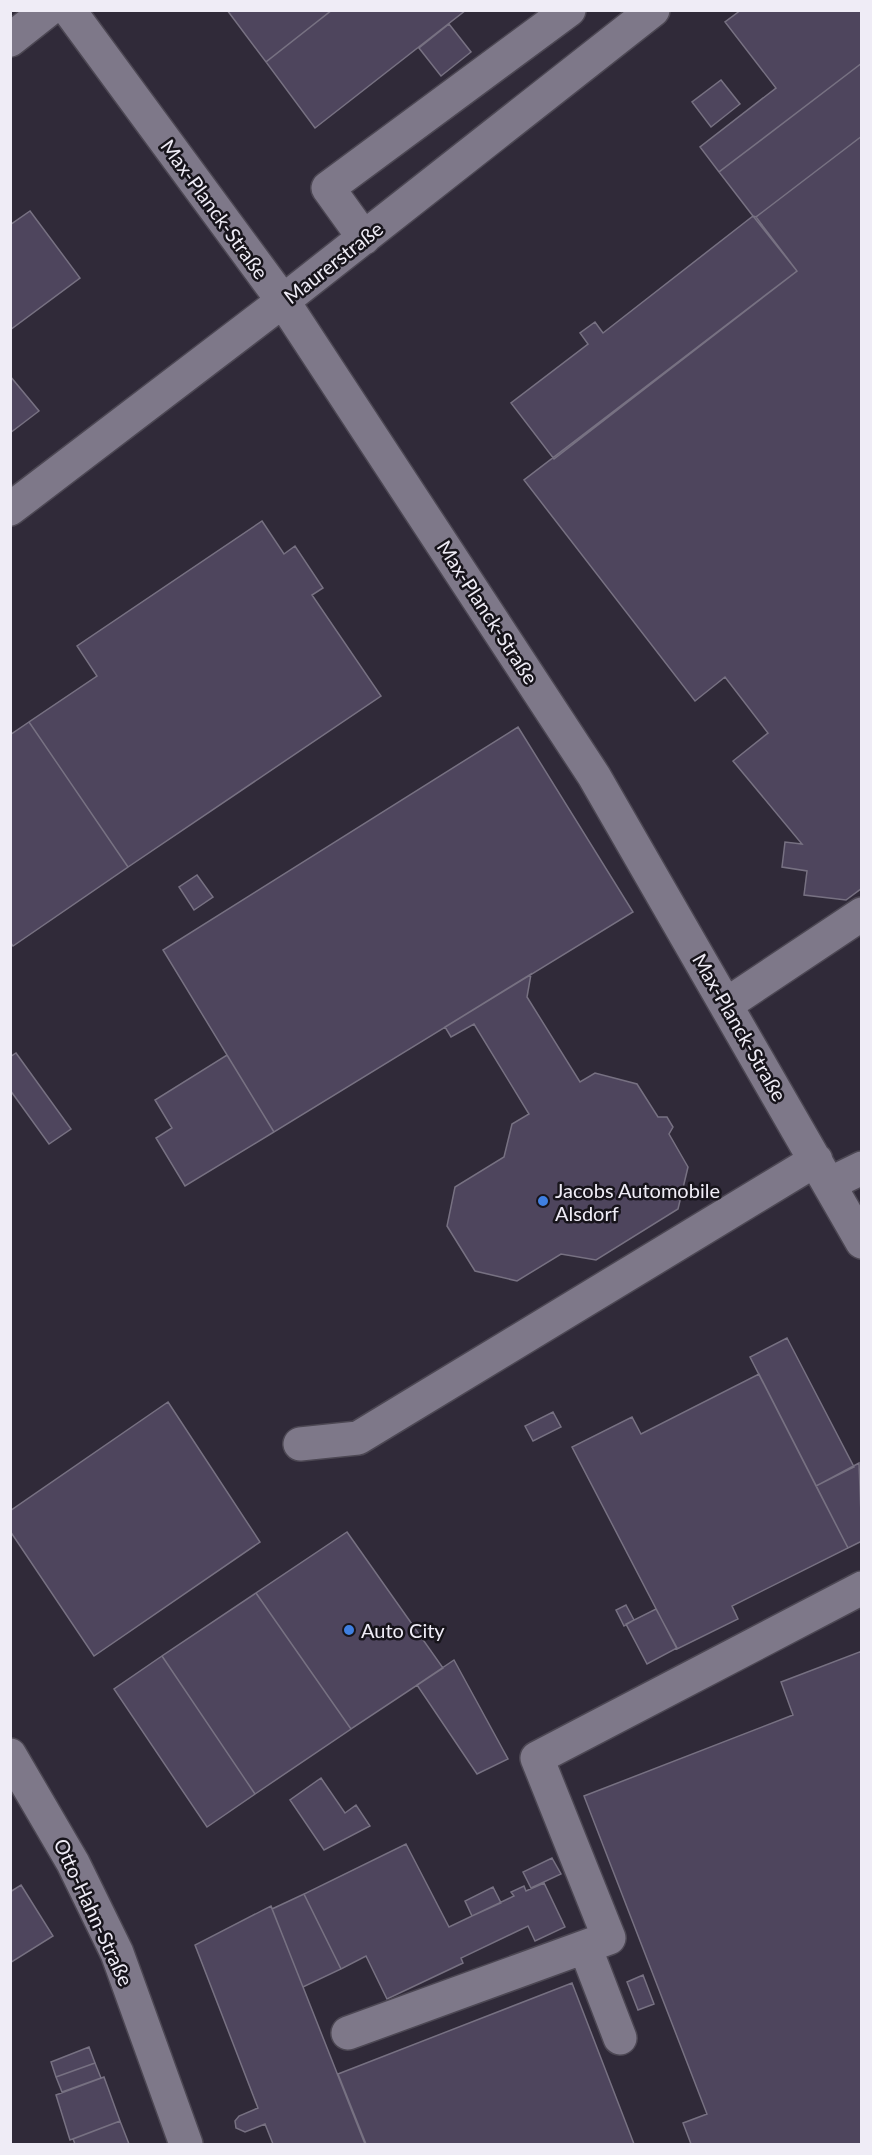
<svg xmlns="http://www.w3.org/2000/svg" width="872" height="2155" viewBox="0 0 872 2155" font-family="Lato,sans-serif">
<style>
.building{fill:#4e455d;stroke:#777182;stroke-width:1.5}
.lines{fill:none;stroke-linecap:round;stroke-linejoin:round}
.minor-casing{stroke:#4c4753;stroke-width:36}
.minor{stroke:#7e7889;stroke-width:33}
.shop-dot{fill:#3f7fe0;stroke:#17141b;stroke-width:2}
.labels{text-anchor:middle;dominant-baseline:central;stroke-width:5;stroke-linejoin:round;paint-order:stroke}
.street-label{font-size:20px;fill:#efecf6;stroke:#17141b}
.poi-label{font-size:20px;fill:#efecf6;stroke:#17141b;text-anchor:start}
</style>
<rect width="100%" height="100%" fill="#302a39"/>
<path class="building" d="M227,10H332L266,62Z
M332,10H466L315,128L266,62Z
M741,10H862V63L719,172L700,147L776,88L725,22Z
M449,24L471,52L441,76L419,48Z
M862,63V136L756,217L753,216L719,172Z
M721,80L740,104L711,127L692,102Z
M862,136V888L846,900L804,895L807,871L782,867L785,842L802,844L733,761L768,733L725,677L695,701L524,480L797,271L756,217Z
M30,211L80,278L10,330V225Z
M753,216L797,271L554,459L511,403L588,344L580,333L595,322L603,333Z
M10,376L39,411L10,433Z
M262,521L284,554L295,546L323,588L312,595L381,696L128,867L29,722L97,676L77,646Z
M29,722L128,867L13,946L10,942V735Z
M518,727L633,912L274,1132L163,950Z
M197,875L213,897L194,910L179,887Z
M531,974L527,997L580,1082L595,1073L637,1084L658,1117H667L673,1127L669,1134L688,1167L678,1209L596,1260L561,1254L517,1281L475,1271L447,1226L455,1187L504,1157L512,1124L529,1114L474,1024L451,1037L445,1027Z
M16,1053L71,1129L49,1144L10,1090V1057Z
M227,1055L274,1132L185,1186L156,1138L172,1128L155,1100Z
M787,1338L854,1467L816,1486L750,1357Z
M759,1374L848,1548L732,1606L738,1619L677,1649L572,1447L632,1417L641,1434Z
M168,1402L260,1542L94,1656L10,1531V1511Z
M553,1412L561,1427L533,1441L525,1426Z
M859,1463L862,1541L848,1548L816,1486Z
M347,1532L443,1668L351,1729L256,1593Z
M256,1593L351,1729L255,1794L162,1656Z
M626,1605L634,1620L624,1626L616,1610Z
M656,1609L677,1648L647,1664L626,1624Z
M862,1651V2144H691L683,2123L707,2114L584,1796L793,1715L781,1682Z
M162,1656L255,1794L207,1827L114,1689Z
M454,1660L508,1759L477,1774L417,1685Z
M321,1778L345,1813L356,1805L370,1826L324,1850L290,1800Z
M406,1844L449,1927L514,1896L511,1892L524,1886L526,1891L544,1883L565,1927L535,1941L528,1926L461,1958L463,1963L387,1999L366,1956L341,1969L304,1894Z
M552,1858L561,1874L531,1888L523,1872Z
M21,1885L53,1936L10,1963V1892Z
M493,1887L501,1903L472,1916L465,1901Z
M304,1894L341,1969L303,1987L272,1909Z
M271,1906L303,1987L365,2144H273L265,2124L245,2132L236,2128L235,2121L239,2116L258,2108L195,1945Z
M643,1975L654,2004L638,2010L627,1982Z
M572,1983L634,2144H366L338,2074Z
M89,2047L95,2063L56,2077L51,2062Z
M95,2063L101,2078L62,2092L56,2077Z
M104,2077L120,2121L70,2140L56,2095Z
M120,2121L129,2144H75L73,2139Z"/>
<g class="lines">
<defs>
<path id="minor" d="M69,10L283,301L594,776L862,1242
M10,40L48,10
M364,238L328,188L569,10
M10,509L283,301L653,10
M727,1004L862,914
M829,1184L862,1168
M300,1444L358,1438L816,1160
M10,1755L73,1863L117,1953L186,2144
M585,1947L620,2038
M348,2033L609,1938L537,1758L862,1588"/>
</defs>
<use href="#minor" class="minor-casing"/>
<use href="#minor" class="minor"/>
</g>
<g class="shop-dot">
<circle cx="543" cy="1201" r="6"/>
<circle cx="349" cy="1630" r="6"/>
</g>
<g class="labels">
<g class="street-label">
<text transform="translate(215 209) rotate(54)">Max-Planck-Straße</text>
<text transform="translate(333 262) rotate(-38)">Maurerstraße</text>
<text transform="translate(488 612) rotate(57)">Max-Planck-Straße</text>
<text transform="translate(740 1027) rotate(60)">Max-Planck-Straße</text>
<text transform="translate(94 1912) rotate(65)">Otto-Hahn-Straße</text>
</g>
<g class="poi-label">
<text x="555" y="1190">Jacobs Automobile<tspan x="555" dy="23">Alsdorf</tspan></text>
<text x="361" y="1630">Auto City</text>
</g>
</g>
<rect width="872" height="2155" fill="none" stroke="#efecf6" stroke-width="24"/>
</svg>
